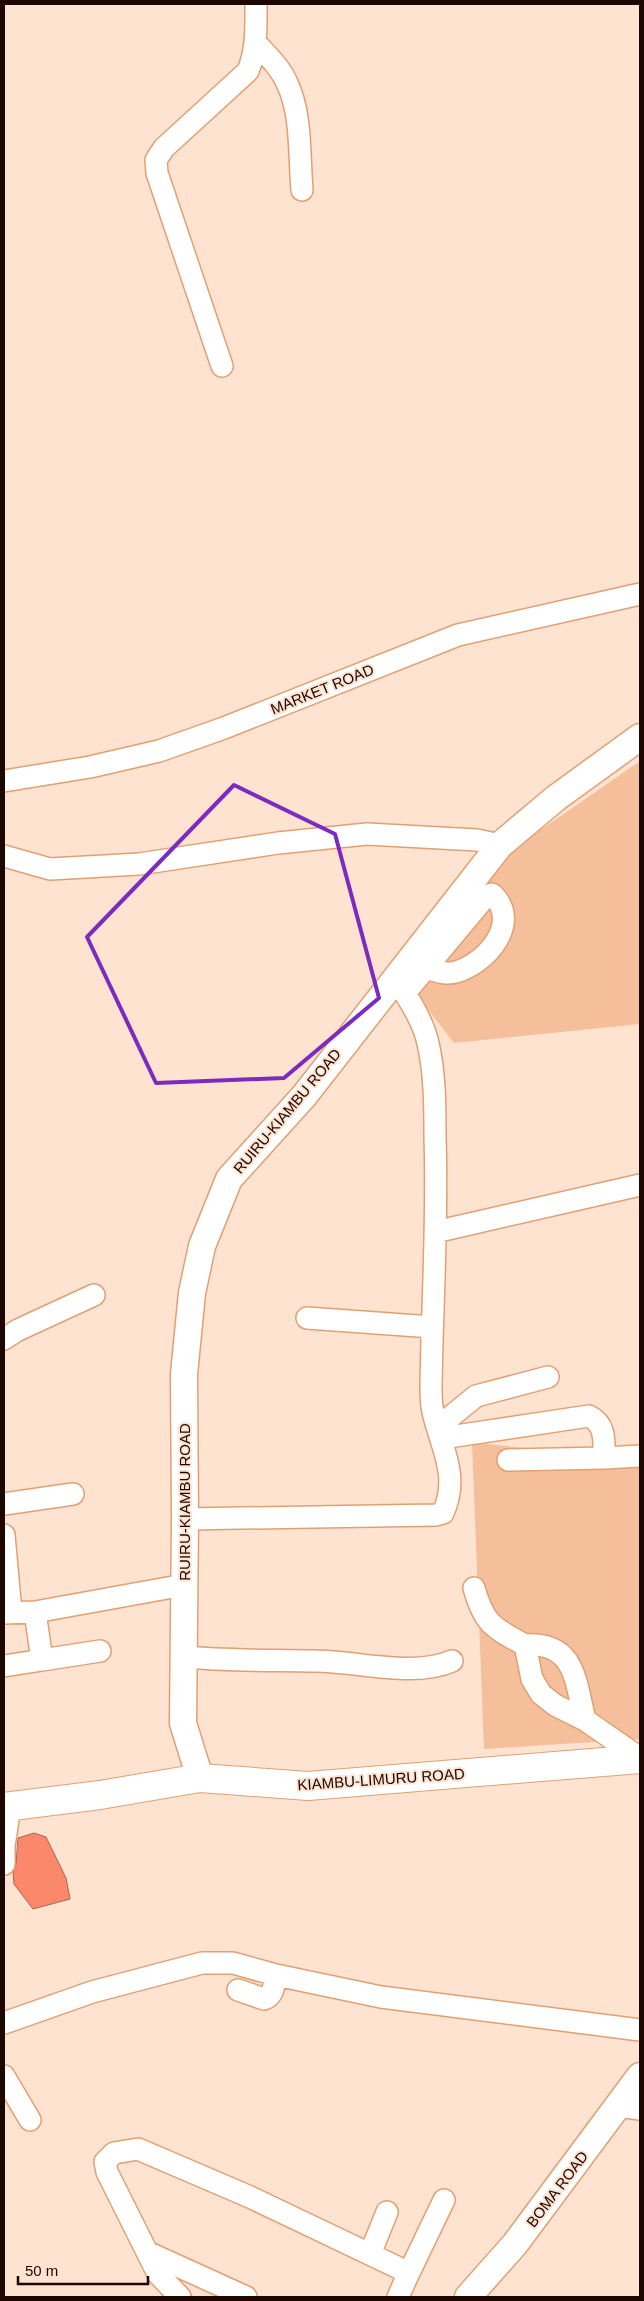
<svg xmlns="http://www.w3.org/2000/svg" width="644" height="2301" viewBox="0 0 644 2301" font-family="Helvetica,sans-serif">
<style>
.green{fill:#f6bf9b}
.building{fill:#fb886b;stroke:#ad6553}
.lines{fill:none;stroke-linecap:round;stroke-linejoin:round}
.minor-casing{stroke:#e1a073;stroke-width:24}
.major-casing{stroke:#e1a073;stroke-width:29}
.highway-casing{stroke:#e1a073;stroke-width:30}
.minor{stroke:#fff;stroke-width:21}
.major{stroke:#fff;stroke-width:26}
.highway{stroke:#fff;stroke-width:28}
.marked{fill:none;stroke:#7b2cbf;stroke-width:4;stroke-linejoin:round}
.labels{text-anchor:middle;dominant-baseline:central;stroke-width:4;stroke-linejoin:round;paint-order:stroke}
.street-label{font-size:15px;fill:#1d0700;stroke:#ffe3d1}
</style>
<rect width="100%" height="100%" fill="#ffe3d1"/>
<path class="green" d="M640,761V1024L454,1043L405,980L519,845Z
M472,1442L640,1462V1739L484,1749Z"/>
<path class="building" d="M34,1833L46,1837L66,1878L70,1899L33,1909L14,1884L13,1872L16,1864L18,1838Z"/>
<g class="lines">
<defs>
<path id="minor" d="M256,43C267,55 280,67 287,83C302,114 299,156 302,190
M222,366L157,173L156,160L164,148L248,71C257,49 256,27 256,4
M4,781L90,767L159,751L224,728L458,635L640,594
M4,856L50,869L139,864L278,843L367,834L477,840L500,845
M405,993L486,896L492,894C522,922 487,963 456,972C446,975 436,971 426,968
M435,1232L640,1185
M307,1318L432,1327
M4,1339L18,1330L94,1295
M438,1427L476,1396L548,1377
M442,1438L589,1416C606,1424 604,1441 604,1458L640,1456
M508,1460L604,1458
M4,1504L73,1494
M185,1519L436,1515L443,1513C460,1476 441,1447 433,1412C431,1404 431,1396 431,1388C432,1305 438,1221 435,1137C435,1105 435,1071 427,1039C421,1017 408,997 395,979
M4,1535L11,1612
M474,1588C484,1624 493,1628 525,1645L532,1679L541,1694L555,1705L585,1720L640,1758
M35,1612L42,1660L100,1651
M4,1613L35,1612L184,1585
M525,1645C576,1642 575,1681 585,1720
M185,1657C228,1661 271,1660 315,1661C357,1661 413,1678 452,1661
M4,1666L42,1660
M4,1846L10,1807
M4,1846V1864
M238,1990L264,1999C274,1996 274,1984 276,1975
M4,2023L92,1992L202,1963H233L276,1975L381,1997L640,2030
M4,2076L30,2120
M618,2106L640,2109
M147,2252L246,2297
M370,2254L387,2212
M407,2277L444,2200
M180,2297L158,2274L107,2172L105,2162L114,2153L138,2149L250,2197L403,2270L407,2277L398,2297"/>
<path id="major" d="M200,1778L183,1723L185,1519L184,1374L192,1293L202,1246L229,1179L304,1096L500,845L556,798L640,737
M468,2297L515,2244L640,2076"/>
<path id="highway" d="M4,1807L100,1795L200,1778L308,1786L640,1759"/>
</defs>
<use href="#minor" class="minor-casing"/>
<use href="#major" class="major-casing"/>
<use href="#highway" class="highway-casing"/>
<use href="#minor" class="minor"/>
<use href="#major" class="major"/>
<use href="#highway" class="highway"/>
</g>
<path class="marked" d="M234,785L335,834L379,998L284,1078L156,1083L87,937Z"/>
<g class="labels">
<g class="street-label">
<text transform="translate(322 689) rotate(-22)">MARKET ROAD</text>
<text transform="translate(287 1111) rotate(-50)">RUIRU-KIAMBU ROAD</text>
<text transform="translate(184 1502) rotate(-90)">RUIRU-KIAMBU ROAD</text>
<text transform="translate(381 1779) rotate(-4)">KIAMBU-LIMURU ROAD</text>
<text transform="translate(557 2189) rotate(-53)">BOMA ROAD</text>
</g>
</g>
<rect width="644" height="2301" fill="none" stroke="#1d0700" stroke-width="10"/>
<path d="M18 2276v8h130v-8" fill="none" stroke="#1d0700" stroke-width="2.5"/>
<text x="25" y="2276" font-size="15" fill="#1d0700" stroke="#ffe3d1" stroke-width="4" paint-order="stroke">50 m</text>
</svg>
